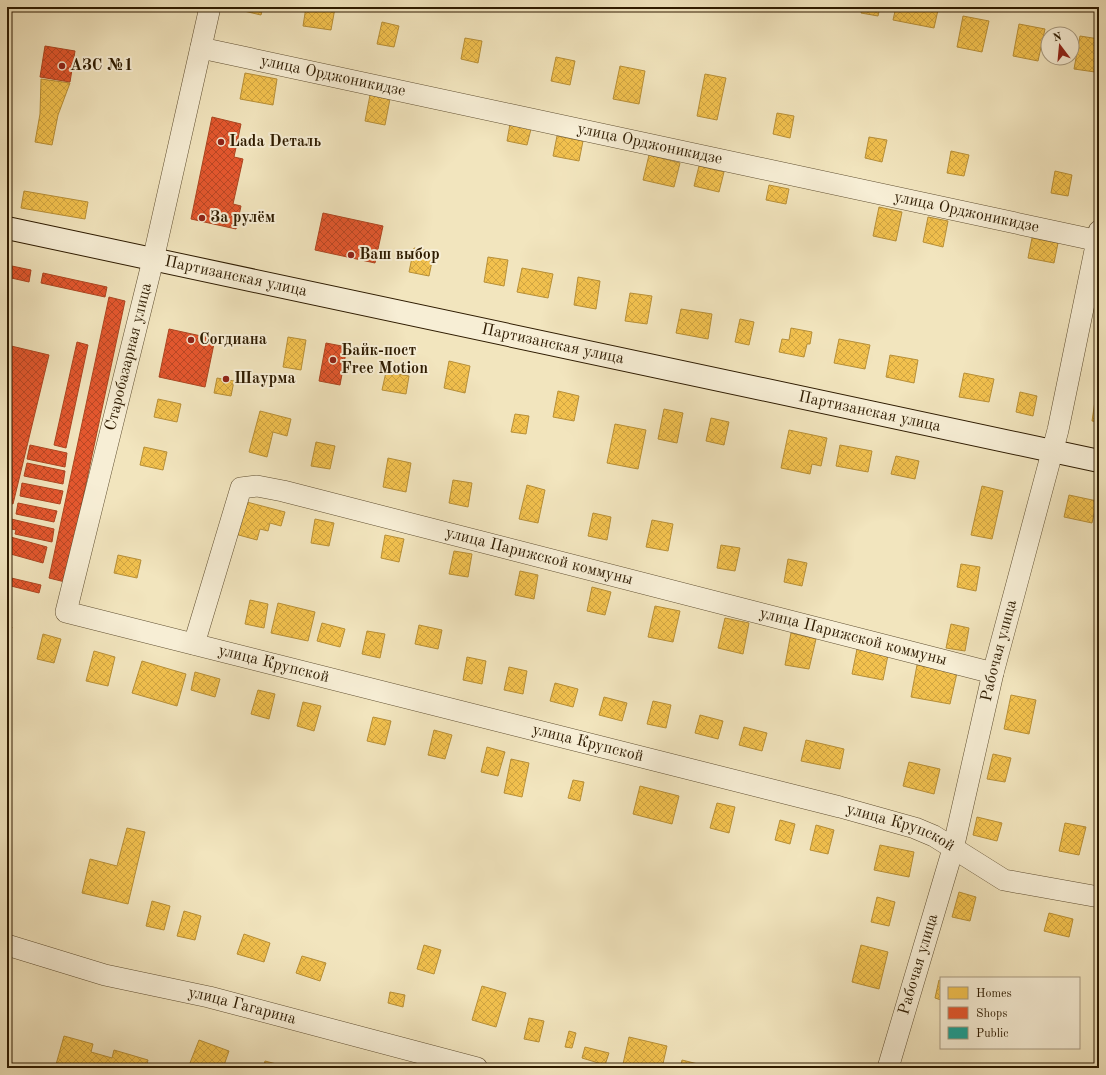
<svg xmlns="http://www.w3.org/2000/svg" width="1106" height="1075" viewBox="0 0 1106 1075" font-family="'Old Standard TT',serif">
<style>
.homes{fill:url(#homes-cross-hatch);stroke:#b78f37}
.shops{fill:url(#shops-cross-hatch);stroke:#ad4520}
.public{fill:url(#public-cross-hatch);stroke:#1e7a6a}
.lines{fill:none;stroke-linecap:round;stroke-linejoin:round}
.minor-casing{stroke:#5f4e30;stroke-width:22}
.secondary-casing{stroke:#2e1b00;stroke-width:24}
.minor{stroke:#f7eed5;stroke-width:21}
.secondary{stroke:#f7eed5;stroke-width:22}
.poi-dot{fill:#8f2418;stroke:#f7eed5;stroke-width:1.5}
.labels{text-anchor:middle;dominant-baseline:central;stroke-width:4;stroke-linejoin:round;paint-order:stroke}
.poi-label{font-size:16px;font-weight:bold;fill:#2e1b00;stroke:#f7eed5;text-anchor:start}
.street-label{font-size:16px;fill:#2e1b00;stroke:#f7eed5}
</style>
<defs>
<pattern id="homes-cross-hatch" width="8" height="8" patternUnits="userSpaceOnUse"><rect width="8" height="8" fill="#f2c14e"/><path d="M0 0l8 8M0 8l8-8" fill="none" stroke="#d0a542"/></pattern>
<pattern id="shops-cross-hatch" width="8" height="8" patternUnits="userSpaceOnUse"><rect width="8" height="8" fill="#e4572e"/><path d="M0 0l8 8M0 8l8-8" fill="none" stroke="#b94725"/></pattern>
<pattern id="public-cross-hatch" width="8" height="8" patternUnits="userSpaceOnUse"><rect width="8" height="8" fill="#17a398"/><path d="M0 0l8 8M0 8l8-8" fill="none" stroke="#15847a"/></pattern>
</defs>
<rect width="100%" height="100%" fill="#f2e5be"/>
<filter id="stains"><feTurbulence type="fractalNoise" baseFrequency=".005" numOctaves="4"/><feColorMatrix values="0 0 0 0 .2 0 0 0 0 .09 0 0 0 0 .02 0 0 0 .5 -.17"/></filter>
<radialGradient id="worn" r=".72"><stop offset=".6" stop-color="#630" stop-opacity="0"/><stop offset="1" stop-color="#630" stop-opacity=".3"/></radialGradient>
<path class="homes" d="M236,7H263L261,15L235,9Z
M306,7L335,8L331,30L303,26Z
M863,7H880L878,16L861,13Z
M896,7H921L938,10L934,28L893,20Z
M963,16L989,21L982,52L957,47Z
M382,22L399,26L394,47L377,44Z
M1019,24L1045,29L1038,61L1013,56Z
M1080,36L1099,39V49L1095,72L1074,69Z
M465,38L482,41L478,63L461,59Z
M556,57L575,61L570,85L551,81Z
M620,66L645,71L639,104L613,99Z
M245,73L277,79L273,105L240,99Z
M705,74L726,78L717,120L697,116Z
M41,79L70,83L58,115L52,145L35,142L40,114Z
M370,95L390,99L385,125L365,121Z
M777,113L794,116L790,138L773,134Z
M510,124L531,129L527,145L507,141Z
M557,136L583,141L579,161L553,156Z
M869,137L887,140L882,162L865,158Z
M951,151L969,155L964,176L947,173Z
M649,155L680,163L674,187L643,180Z
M699,166L724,172L719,192L694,186Z
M1055,171L1072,175L1068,196L1051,193Z
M769,185L789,189L786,204L766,200Z
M24,191L88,202L85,219L21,208Z
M879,207L902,212L896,241L873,236Z
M928,217L948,221L943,247L923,242Z
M1032,238L1058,243L1054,263L1028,258Z
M414,248L434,252L429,276L409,272Z
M488,257L508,260L504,286L484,282Z
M522,268L553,274L548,298L517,292Z
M578,277L600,281L596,309L574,305Z
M630,293L652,296L647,324L625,321Z
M681,309L712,314L708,339L676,333Z
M740,319L754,322L749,345L735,342Z
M791,328L812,332L810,344H807L804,357L779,352L782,339L789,340Z
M288,337L306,340L301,370L283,367Z
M839,339L870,345L865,369L834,363Z
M890,355L918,360L914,383L886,377Z
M449,361L470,366L465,393L444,388Z
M386,372L409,376L406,394L382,390Z
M964,373L994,379L989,402L959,397Z
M217,378L234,381L231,396L214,393Z
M558,391L579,396L574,421L553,417Z
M1020,392L1037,396L1033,416L1016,412Z
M158,399L181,404L177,422L154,417Z
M1095,401H1099V422L1092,421Z
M664,409L683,413L677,443L658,439Z
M260,411L291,419L287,436L273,432L267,457L249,452Z
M515,414L529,416L526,434L511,432Z
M711,418L729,422L724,445L706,441Z
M615,424L646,430L638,469L607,463Z
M789,430L827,438L821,466L812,464L810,474L781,468Z
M316,442L335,446L330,469L311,466Z
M840,445L872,451L868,472L836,466Z
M144,447L167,452L163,470L140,465Z
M896,456L919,461L915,479L891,474Z
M388,458L411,463L406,492L383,487Z
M453,480L472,483L468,507L449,503Z
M527,485L545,490L538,523L519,519Z
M982,486L1003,491L992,539L971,535Z
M1069,495L1097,501L1092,523L1064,517Z
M243,501L285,512L281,526L270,523L268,531L260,529L257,540L235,534Z
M593,513L611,517L607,540L588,536Z
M315,519L334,523L329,546L311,543Z
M652,520L673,524L668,551L646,547Z
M385,535L404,539L399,562L381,558Z
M721,545L740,548L735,571L717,568Z
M454,551L472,554L468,577L449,574Z
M118,555L141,560L137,578L114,573Z
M788,559L807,563L802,586L784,582Z
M961,564L980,567L976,591L957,587Z
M520,571L538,575L534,599L515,595Z
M592,587L611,592L605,615L587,611Z
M250,600L268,604L264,628L245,624Z
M278,603L315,612L308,641L271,633Z
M655,606L680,611L673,642L648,637Z
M725,618L749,623L743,654L718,648Z
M322,623L345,629L340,647L317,641Z
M951,624L969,628L965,651L946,648Z
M7,625L12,627L7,645Z
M419,625L442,630L438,649L415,644Z
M367,631L385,634L380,658L362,654Z
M791,633L816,639L809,669L785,665Z
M43,634L61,639L54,663L37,659Z
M857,649L888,655L883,680L852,674Z
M94,651L115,657L108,686L86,681Z
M467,657L486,661L482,684L463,680Z
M142,661L186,674L177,706L132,693Z
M917,665L957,673L950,704L911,697Z
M509,667L527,671L523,694L504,690Z
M195,672L220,679L215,697L191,690Z
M555,683L578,689L573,707L550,701Z
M258,690L275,694L269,719L251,714Z
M1011,695L1036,700L1029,734L1004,729Z
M604,697L627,703L622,721L599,715Z
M653,701L671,705L666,728L647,724Z
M303,702L321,706L314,731L297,726Z
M700,715L723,721L718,739L695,733Z
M373,717L391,721L385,745L367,741Z
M744,727L767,733L762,751L739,745Z
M434,730L452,735L445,759L428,755Z
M806,740L844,749L840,769L801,761Z
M487,747L505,752L498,776L481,772Z
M993,754L1011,758L1005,782L987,779Z
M511,759L529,763L522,797L504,793Z
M909,762L940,769L934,794L903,786Z
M573,780L584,782L580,801L568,798Z
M640,786L679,796L672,824L633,814Z
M717,803L735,807L729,833L710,828Z
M977,817L1002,823L997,841L973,835Z
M780,820L795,824L790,844L775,840Z
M1065,823L1086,827L1079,855L1059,851Z
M816,825L834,830L828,854L810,850Z
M127,828L145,832L128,904L82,893L90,859L117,866Z
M880,845L914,852L909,877L874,870Z
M959,892L976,897L970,921L952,917Z
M877,897L895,902L889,926L871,922Z
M152,901L170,906L164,930L146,926Z
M184,911L201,916L195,940L177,936Z
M1049,913L1073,919L1069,937L1044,931Z
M244,934L270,943L264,962L237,954Z
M424,945L441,950L434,974L417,969Z
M861,945L888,952L879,989L852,982Z
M302,956L326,963L320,981L296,973Z
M939,980L941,981V1000L935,998Z
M482,986L506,993L496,1027L472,1020Z
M390,992L405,995L403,1007L388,1003Z
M529,1018L544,1021L539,1042L524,1039Z
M569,1031L576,1033L572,1048L565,1047Z
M64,1036L93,1044L91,1052L112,1058L114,1050L148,1060L146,1068H55Z
M629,1037L667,1046L662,1068H639L623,1064Z
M199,1040L229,1051L223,1068H188Z
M585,1047L609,1053L605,1065L582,1058Z
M682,1060L706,1066V1068H680Z
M265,1061L292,1068H263Z"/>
<path class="shops" d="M45,46L75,51L70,82L40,77Z
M212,117L241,124L234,157L243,159L233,204L241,206L236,229L191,219Z
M323,213L383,226L375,263L315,250Z
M7,265L31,270L29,282L7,277Z
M43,273L107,287L105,297L41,283Z
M109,297L125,301L65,582L49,578Z
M169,329L215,339L205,387L159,377Z
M77,342L88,345L66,448L54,445Z
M326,343L347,347L340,385L319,381Z
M7,345L49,355L13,504L7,502Z
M30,445L67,453L65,467L27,459Z
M27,463L65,471L63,484L24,476Z
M22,483L63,491L60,504L20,496Z
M18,503L57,511L54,522L16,514Z
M7,518L54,529L52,542L15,534L16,530L7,528Z
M7,536L47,547L43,563L7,553Z
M7,577L41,585L39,593L7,585Z"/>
<path class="public" d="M7,1062L29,1068H7Z"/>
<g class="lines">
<defs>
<g id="minor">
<path id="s1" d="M210,7L153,260L66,612L840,807L915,828L934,836L1004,880L1099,897"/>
<path id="s2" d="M201,48L1099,241"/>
<path id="s3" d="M194,644L241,488L257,486L283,491L993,673"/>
<path id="s4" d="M7,945L105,975L209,997L477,1068"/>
<path id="s5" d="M888,1068L953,849L993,673L1058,430L1099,231"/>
</g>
<g id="secondary">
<path id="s6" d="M7,228L1099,461"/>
</g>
</defs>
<use href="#minor" class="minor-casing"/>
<use href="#secondary" class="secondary-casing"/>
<use href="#minor" class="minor"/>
<use href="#secondary" class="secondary"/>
</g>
<g class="poi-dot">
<circle cx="62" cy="66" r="4"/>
<circle cx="221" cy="142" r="4"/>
<circle cx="202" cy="218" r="4"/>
<circle cx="351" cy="255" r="4"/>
<circle cx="191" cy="340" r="4"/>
<circle cx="333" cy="360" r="4"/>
<circle cx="226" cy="379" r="4"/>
</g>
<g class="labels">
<g class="poi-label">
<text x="70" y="66">АЗС №1</text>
<text x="229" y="142">Lada Dеталь</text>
<text x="210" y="218">За рулём</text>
<text x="359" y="255">Ваш выбор</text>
<text x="199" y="340">Согдиана</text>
<text x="341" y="351">Байк-пост<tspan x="341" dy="18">Free Motion</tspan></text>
<text x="234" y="379">Шаурма</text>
</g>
<g class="street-label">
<text stroke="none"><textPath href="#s2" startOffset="135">улица Орджоникидзе</textPath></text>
<text stroke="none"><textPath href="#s2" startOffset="459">улица Орджоникидзе</textPath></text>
<text stroke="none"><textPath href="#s2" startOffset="783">улица Орджоникидзе</textPath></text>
<text stroke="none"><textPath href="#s6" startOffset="234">Партизанская улица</textPath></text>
<text stroke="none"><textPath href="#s6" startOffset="558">Партизанская улица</textPath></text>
<text transform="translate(129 357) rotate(-76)">Старобазарная улица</text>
<text stroke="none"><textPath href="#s6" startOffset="882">Партизанская улица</textPath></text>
<text stroke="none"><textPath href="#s3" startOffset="470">улица Парижской коммуны</textPath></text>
<text stroke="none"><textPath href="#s3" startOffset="794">улица Парижской коммуны</textPath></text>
<text stroke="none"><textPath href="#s5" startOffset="432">Рабочая улица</textPath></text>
<text stroke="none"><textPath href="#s1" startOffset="836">улица Крупской</textPath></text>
<text stroke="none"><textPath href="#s1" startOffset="1160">улица Крупской</textPath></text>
<text stroke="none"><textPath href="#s1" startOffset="1484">улица Крупской</textPath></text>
<text stroke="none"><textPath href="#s5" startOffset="108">Рабочая улица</textPath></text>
<text stroke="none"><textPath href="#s4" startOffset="243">улица Гагарина</textPath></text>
</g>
</g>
<rect width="1106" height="1075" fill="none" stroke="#f2e5be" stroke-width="24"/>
<rect x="8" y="8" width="1090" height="1059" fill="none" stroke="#2e1b00" stroke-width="2"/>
<rect x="12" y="12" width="1082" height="1051" fill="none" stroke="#2e1b00"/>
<rect x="940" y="977" width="140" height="72" fill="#f7eed5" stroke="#a79a80"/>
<rect x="948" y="987" width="20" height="12" fill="#f2c14e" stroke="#a79a80"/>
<text x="976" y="997" font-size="12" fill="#2e1b00">Homes</text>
<rect x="948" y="1007" width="20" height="12" fill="#e4572e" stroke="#a79a80"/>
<text x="976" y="1017" font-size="12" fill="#2e1b00">Shops</text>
<rect x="948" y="1027" width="20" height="12" fill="#17a398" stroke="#a79a80"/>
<text x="976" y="1037" font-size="12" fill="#2e1b00">Public</text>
<g transform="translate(1060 46) rotate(344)"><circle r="19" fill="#f7eed5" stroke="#a79a80"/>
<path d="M0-3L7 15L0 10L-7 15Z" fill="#8f2418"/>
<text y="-6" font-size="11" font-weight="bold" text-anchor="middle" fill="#2e1b00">N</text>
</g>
<rect width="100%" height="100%" filter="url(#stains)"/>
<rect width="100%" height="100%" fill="url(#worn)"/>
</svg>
